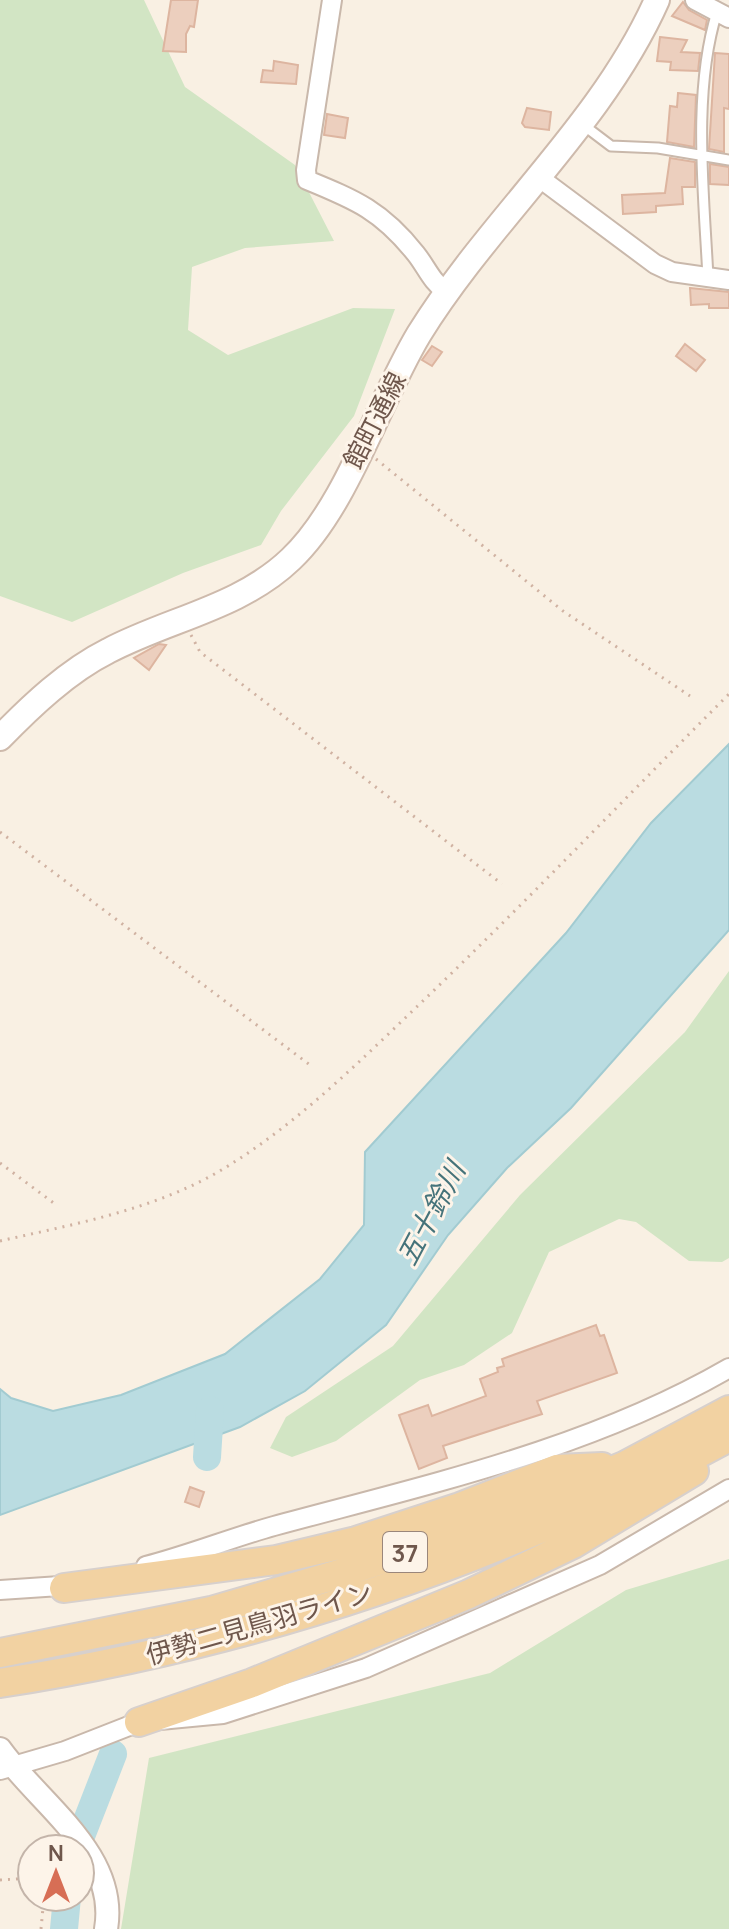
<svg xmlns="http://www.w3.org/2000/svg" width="729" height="1929" viewBox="0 0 729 1929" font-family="Manrope,'Noto Sans JP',sans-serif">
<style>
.green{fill:#d2e5c4}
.water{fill:#badce1;stroke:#a2cbd1;stroke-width:2}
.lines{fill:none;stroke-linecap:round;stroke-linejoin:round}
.river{stroke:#badce1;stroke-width:28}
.building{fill:#eccfbe;stroke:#ddb5a0;stroke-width:2}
.service-casing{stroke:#c9b8ab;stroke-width:13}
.minor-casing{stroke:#c9b8ab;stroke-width:22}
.tertiary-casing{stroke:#c9b8ab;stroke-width:26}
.secondary-casing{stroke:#cebaac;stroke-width:28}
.primary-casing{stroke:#d7d0cd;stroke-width:32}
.path{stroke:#d0b2a2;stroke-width:3;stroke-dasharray:2 6;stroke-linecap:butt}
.service{stroke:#fff;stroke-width:9}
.minor{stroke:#fff;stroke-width:18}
.tertiary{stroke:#fff;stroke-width:22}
.secondary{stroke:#fff;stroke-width:24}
.primary{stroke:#f2d2a2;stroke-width:28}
.labels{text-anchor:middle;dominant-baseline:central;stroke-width:6;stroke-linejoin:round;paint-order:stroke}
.shield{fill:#fdf4e9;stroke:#9a867b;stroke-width:2}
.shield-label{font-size:24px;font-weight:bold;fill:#6f574c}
.street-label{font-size:26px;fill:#6f574c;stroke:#fdf4e9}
.water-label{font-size:28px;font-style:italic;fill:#45737a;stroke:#fdf4e9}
</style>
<rect width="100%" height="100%" fill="#f9f0e3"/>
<path class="green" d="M0,0H144L185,87L295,165L334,241L245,248L192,267L188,330L228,355L353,308L395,309L354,416L281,511L261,545L183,573L72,622L0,596Z
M729,971V1258L722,1262L689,1261L636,1222L619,1219L549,1252L512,1333L464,1365L420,1380L336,1441L292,1457L270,1448L286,1417L393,1346L520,1195L685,1032Z
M729,1559V1929H121L149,1758L490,1673L626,1590Z"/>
<path class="water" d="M729,744V930L571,1108L507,1168L448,1235L386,1325L305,1391L240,1427L0,1515V1389L11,1398L53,1411L121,1395L225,1354L320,1279L364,1225L365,1152L566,933L651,823Z"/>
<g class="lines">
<path class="river" d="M207,1457L210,1410
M76,1849L113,1754
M64,1929L67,1897"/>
</g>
<path class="building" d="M171,0H198L194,27L190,26L186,34V52L163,51Z
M683,2L689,10L707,20L705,30L672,16Z
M660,37L687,40L681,52L700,53L698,71L670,70L671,62L657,61Z
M715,53L729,54V109L724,108V152L709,149Z
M274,61L298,65L296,84L261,82L263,70L273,71Z
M678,93L696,95L694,147L667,142L670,106L677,107Z
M527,108L551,112L549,130L525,127L522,123Z
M327,114L348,118L345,138L324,135Z
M670,158L695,162V187H682L683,204L656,206V212L623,214L622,195L665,193Z
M710,164L729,167V185L710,184Z
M690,288L729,292V308H709V304L691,305Z
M685,344L705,360L696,371L676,356Z
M432,346L442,352L432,366L422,360Z
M159,644L166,645L149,670L134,658Z
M596,1325L600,1336L604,1335L617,1373L537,1401L542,1414L443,1446L447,1458L419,1469L399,1415L428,1405L432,1416L486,1396L480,1379L498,1372L497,1368L504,1366L502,1359Z
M190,1487L204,1492L199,1507L185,1502Z"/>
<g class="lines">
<defs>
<path id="service" d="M582,124L611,146L658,148L729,160
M708,278C704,194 692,92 717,12"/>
<path id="minor" d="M332,0L306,170L307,180C356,200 382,211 416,254C427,268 431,281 447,293
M695,0L729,18
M537,176L655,264L672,272L729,280
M146,1566C189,1555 231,1538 274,1526C429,1484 589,1449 729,1368
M0,1590L75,1585
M0,1770L65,1751L139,1722L223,1714L366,1668L600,1565L729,1489"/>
<path id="tertiary" d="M0,1749C39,1804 119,1854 106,1929"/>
<path id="secondary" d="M0,738C31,706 68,671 108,651C168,619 240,608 291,559C347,506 378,402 419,334C490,219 602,124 657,0"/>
<path id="primary" d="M64,1588L276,1560L356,1541L460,1507L557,1469L602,1467
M0,1653L211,1611L339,1574L464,1532L624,1466L729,1410
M0,1683C253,1644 505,1560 729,1437
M139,1722L252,1683L469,1594L573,1544L694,1471"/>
</defs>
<use href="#service" class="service-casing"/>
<use href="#minor" class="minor-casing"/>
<use href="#tertiary" class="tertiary-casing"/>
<use href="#secondary" class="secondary-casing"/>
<use href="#primary" class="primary-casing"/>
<path class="path" d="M376,459L563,611L690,696
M191,635L200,652L502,884
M0,832L310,1065
M0,1163L55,1204
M0,1241C75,1224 157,1209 223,1169C299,1123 363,1058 426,998C529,899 628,795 729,694
M0,1880L32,1878
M41,1929L44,1897"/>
<use href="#service" class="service"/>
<use href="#minor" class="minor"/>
<use href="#tertiary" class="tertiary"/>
<use href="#secondary" class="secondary"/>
<use href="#primary" class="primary"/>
</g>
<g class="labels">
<rect class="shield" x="383" y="1532" width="44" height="40" rx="6"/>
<g class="shield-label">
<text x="405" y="1552">37</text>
</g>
<g class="street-label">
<text transform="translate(374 420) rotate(-63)">館町通線</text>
<text transform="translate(259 1623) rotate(-16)">伊勢二見鳥羽ライン</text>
</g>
<g class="water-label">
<text transform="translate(430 1213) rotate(-62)">五十鈴川</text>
</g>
</g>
<g transform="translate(56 1873)"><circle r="38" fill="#fdf4e9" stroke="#c4b5aa" stroke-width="2"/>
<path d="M0-6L14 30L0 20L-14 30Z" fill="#d76e55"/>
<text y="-12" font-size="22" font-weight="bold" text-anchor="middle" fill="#6f574c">N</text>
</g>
</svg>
